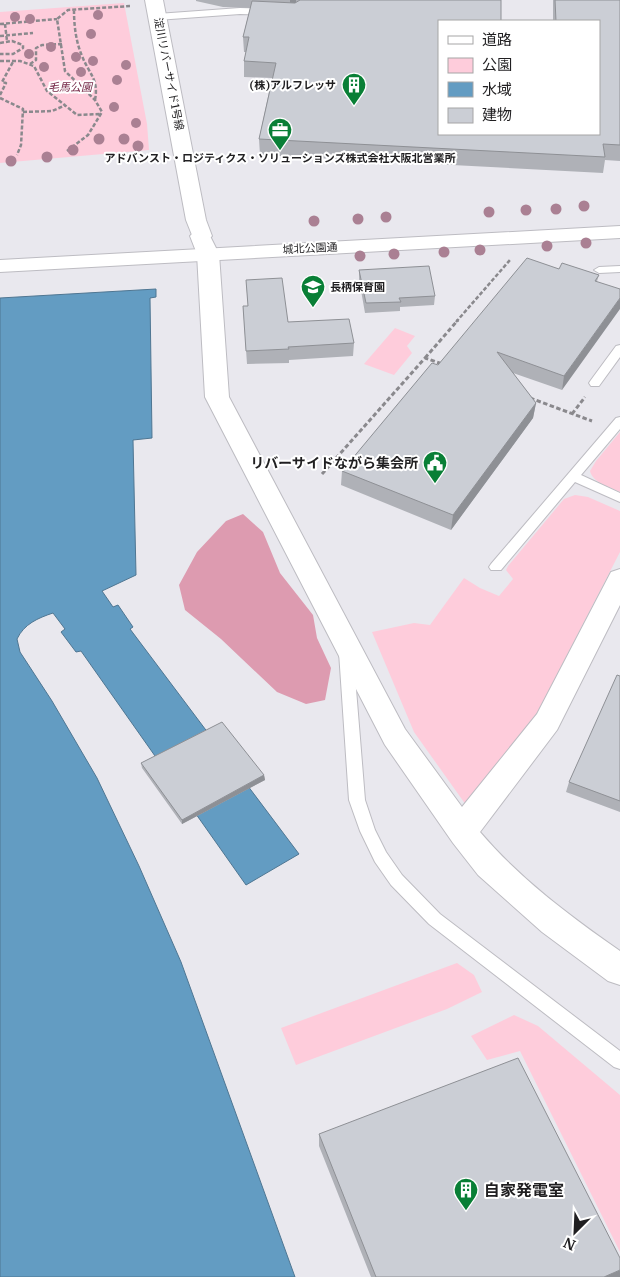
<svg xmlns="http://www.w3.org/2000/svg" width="620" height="1277" viewBox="0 0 620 1277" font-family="Merriweather,'Noto Sans JP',serif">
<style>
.green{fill:#feccdb}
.forest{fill:#dd9bb0}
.water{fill:#639cc2;stroke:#4f7692}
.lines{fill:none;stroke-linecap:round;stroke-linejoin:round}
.lane-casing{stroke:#bdbcc2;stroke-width:2}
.street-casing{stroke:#bdbcc2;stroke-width:2}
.secondary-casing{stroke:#bdbcc2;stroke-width:2}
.primary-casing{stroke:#bdbcc2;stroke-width:2}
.path-far1{stroke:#8a898d;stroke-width:2.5;stroke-dasharray:4 2;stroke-linecap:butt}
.path{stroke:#8a898d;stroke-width:3;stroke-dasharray:4.5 2.5;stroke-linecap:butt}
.lane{fill:#fff;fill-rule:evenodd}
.street{fill:#fff;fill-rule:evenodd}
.secondary{fill:#fff;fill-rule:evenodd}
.primary{fill:#fff;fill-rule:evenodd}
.tree{fill:#aa8093}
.wall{fill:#afb1b7}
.shaded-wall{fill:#8e9095}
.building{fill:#cbced5;stroke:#8e9095}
.labels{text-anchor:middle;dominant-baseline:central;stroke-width:4;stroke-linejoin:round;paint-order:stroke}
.far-street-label{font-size:11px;fill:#201f21;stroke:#fff}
.far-poi-label{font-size:11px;font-weight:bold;fill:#201f21;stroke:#fff;text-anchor:end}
.far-park-label{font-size:11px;font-style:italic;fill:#772a49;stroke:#fff}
.poi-label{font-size:14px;font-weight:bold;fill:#201f21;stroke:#fff;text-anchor:end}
.near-poi-label{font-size:16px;font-weight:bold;fill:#201f21;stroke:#fff;text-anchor:start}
</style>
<rect width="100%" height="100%" fill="#e9e8ee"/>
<path class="green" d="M124,3L147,124L149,150L0,163V12Z
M395,328L415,336L407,346L412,353L394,375L364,364Z
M620,432V492C610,487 593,483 590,471L596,461Z
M575,495L588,497L620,511V552L549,690L537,713L466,805L414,732L372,632L414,623L430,625L464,578L480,588L499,596L513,579L506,570L508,566L564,499Z
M457,963L474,975L482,992L447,1009L296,1065L281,1028Z
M514,1015L538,1026L620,1095V1252L520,1051L487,1060L471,1036Z"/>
<path class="forest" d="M243,514L263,532L280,573L313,615L317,638L331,668L325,700L306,704L277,692L221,639L185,610L179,585L197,552L226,521Z"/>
<path class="water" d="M156,289V297L150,298L152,438L133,440L136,575L102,591L113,607L118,605L133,627L130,629L299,854L246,885L81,651L76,652L61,632L65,629L53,613C38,618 24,624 17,639L20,652L52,701L97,778L139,866L181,962L295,1277H0V298Z"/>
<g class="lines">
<defs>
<path id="lane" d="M240,8L266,9L270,12L266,15L240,14L157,20L153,17L157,14Z
M620,266V272L599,273L594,270L599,267Z
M620,345V357L599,386H591L589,383L591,380L616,346Z
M620,417V429L581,475L620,493V502L575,482L501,570H491L489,567L491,564L616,418Z
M346,647L351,648L353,652L365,800L375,830L386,852L402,875L440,914L620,1051V1069L614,1067L429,924L391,885L375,862L360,831L349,800L339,652L341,648Z"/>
<path id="street" d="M201,230L208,232L219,254L229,397L405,729L462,807L537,714L611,572L620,569V605L557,730L480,832C520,879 570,916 620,951V985L608,981L542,932L478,875L453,843L385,745L205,397L197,254L190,236L194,232Z"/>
<path id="secondary" d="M145,0H163L206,220L212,236L208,240L201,242L194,240L186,220Z"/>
<path id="primary" d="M620,226V238L0,272V260Z"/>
</defs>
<use href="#lane" class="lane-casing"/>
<use href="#street" class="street-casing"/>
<use href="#secondary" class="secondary-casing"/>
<use href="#primary" class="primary-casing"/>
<path class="path-far1" d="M74,10C74,26 76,42 82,56C89,74 99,79 95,100
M0,24L57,19
M5,24L7,41
M0,36L33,33
M0,43L12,41L23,45V48L13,54H0
M0,61H20L34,66L47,91L77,115L101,114
M30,64L36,60V48L42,45L62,44
M0,95L6,83L2,82L14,60
M0,98L23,109L21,145L17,155
M23,112L52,111L66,105
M67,151L88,135L102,112L95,100L65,71L57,19L68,10L130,6
M456,322L510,260"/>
<path class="path" d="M425,358L458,320
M530,398L592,421
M572,414L585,397
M322,474L425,358L442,364"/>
<use href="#lane" class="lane"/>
<use href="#street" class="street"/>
<use href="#secondary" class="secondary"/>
<use href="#primary" class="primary"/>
</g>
<g class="tree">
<circle cx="98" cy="15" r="5"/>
<circle cx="15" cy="17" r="5"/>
<circle cx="30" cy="19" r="5"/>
<circle cx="91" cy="34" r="5"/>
<circle cx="51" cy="47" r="5"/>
<circle cx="29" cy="54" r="5"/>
<circle cx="76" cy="57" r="5"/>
<circle cx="93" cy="61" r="5"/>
<circle cx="126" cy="65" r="5"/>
<circle cx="44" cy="67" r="5"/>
<circle cx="81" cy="72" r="5"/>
<circle cx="117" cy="80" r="5"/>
<circle cx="114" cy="107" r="5"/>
<circle cx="136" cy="123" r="5"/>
<circle cx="99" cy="139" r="5.5"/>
<circle cx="124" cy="139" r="5.5"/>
<circle cx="138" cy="146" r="5.5"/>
<circle cx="73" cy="150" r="5.5"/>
<circle cx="47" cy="157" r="5.5"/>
<circle cx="11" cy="161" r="5.5"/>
<circle cx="584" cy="206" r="5.5"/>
<circle cx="556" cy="209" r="5.5"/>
<circle cx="526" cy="210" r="5.5"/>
<circle cx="489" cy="212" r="5.5"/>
<circle cx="386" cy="217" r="5.5"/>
<circle cx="358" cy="219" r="5.5"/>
<circle cx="314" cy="221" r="5.5"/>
<circle cx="586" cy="243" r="5.5"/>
<circle cx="547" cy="246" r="5.5"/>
<circle cx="480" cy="250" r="5.5"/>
<circle cx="444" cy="252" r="5.5"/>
<circle cx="394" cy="254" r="5.5"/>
<circle cx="360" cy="256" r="5.5"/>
</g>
<path class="wall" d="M196,0H501L439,134L599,21H553V0H620V161L605,160L603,173L260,155L259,139L272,78L244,77V61L246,52H244L243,37L250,8L223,7L196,1Z
M559,269L599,275L562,390L513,373L536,403L533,418L451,530L341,485L342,471L438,365Z
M359,270L435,296L434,305L400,307V311L365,313L359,279Z
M246,280L288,322L354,343L353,356L289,360V363L247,364L243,306H248Z
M620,676V812L566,792L569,782Z
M141,763L264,775L265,780L182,824L142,768Z
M319,1134L620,1277H371L319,1146Z"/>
<path class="shaded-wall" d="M290,0H296V4L290,8Z
M620,298V309L562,390L564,376Z
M536,403L533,418L451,530L453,515Z
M264,775L265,780L182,824V820Z
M620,1270V1277H604Z"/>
<path class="building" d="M300,0H501V21H439V134H599V21H556L555,0H620V145L603,144L605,157L259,139L276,63L244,61L249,37H243L252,1L295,3Z
M527,258L559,269L562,263L599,275L595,281L620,289V298L564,376L497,352L536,403L453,515L342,471L432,363L438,365Z
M429,266L435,296L399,298L401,302L366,303L359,270Z
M282,278L288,322L349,319L354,343L288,347L289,349L246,351L243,306H248L246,280Z
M617,675L620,676V801L569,782Z
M222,722L264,775L182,820L141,763Z
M518,1058L620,1258V1270L604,1277H376L319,1134Z"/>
<defs>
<symbol id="building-pin" viewBox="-11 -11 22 30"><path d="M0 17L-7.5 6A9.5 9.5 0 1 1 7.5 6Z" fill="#097f36" stroke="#fff"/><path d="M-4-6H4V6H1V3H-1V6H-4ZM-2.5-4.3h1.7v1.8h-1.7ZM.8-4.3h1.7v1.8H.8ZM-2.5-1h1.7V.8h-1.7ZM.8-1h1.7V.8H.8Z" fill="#fff"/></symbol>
<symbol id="office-pin" viewBox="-11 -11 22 30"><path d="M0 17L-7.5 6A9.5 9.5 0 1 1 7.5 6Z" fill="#097f36" stroke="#fff"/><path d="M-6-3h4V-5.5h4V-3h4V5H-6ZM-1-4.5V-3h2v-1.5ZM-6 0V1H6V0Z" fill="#fff"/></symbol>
<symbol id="school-pin" viewBox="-11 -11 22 30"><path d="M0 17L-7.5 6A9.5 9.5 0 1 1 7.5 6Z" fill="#097f36" stroke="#fff"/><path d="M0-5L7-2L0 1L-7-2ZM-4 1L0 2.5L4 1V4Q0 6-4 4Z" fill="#fff"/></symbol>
<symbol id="civic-pin" viewBox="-11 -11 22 30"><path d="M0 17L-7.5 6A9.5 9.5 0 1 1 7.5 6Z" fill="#097f36" stroke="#fff"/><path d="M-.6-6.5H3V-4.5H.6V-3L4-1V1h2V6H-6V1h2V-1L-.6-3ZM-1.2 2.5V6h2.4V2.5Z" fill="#fff"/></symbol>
</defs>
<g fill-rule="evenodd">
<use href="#building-pin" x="340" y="71" width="28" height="38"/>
<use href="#office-pin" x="266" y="116" width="28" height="38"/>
<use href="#school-pin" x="299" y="273" width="28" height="38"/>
<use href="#civic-pin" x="421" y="449" width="28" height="38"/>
<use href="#building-pin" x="452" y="1176" width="28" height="38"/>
</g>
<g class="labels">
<g class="far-street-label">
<text transform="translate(169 74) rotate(79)">淀川リバーサイド1号線</text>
<text transform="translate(310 248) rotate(-3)">城北公園通</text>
</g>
<g class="far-poi-label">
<text x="336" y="85">(株)アルフレッサ</text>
<text x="280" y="158" text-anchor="middle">アドバンスト・ロジティクス・ソリューションズ株式会社大阪北営業所</text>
<text x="330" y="287" text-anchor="start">長柄保育園</text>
</g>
<g class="far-park-label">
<text x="70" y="87">毛馬公園</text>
</g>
<g class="poi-label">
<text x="418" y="463">リバーサイドながら集会所</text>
</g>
<g class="near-poi-label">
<text x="484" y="1190">自家発電室</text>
</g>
</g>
<rect x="438" y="20" width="162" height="115" fill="#ffffff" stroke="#a6a5a6"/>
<rect x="448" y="36" width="25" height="8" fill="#ffffff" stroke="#a6a5a6"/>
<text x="482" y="45" font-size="15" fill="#201f21">道路</text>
<rect x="448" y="58" width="25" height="15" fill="#feccdb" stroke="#a6a5a6"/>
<text x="482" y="70" font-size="15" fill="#201f21">公園</text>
<rect x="448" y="82" width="25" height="15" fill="#639cc2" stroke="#a6a5a6"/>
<text x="482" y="95" font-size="15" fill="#201f21">水域</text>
<rect x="448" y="108" width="25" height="15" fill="#cbced5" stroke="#a6a5a6"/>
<text x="482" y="120" font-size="15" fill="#201f21">建物</text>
<g transform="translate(575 1232) rotate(204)" stroke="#ffffff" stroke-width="4" paint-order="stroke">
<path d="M0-4L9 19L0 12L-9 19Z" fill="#201f21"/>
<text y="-8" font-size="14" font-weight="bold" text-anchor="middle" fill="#201f21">N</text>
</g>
</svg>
